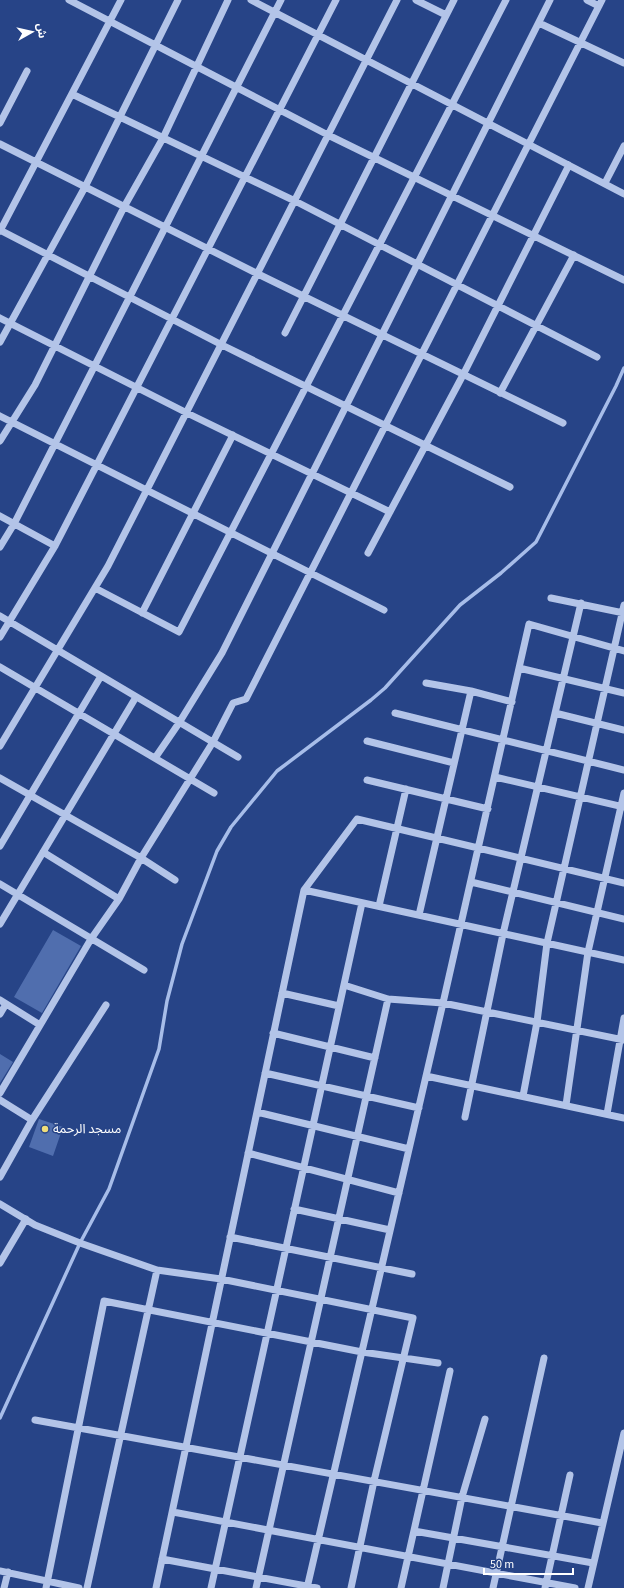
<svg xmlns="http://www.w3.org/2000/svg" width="624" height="1588" viewBox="0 0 624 1588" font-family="'Source Sans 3','Noto Sans Arabic',sans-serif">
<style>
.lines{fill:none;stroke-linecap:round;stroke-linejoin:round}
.stream{stroke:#a7bde9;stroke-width:3.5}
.building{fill:#506eae}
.minor{stroke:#b3c4e8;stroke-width:7}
.poi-dot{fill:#f0dd79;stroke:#274487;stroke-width:1.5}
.labels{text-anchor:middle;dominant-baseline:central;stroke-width:3;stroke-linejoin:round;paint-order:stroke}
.poi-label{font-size:13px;fill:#fff;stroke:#274487;text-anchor:start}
</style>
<rect width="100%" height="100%" fill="#274487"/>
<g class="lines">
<path class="stream" d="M0,1418L80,1243L109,1189L159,1049L167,1001L182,944L217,851L231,827L277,771L371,700L385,688L460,605L501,573L536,542L616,386L624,368"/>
</g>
<path class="building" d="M53,930L81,946L42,1013L14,997Z
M0,1054L13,1062L0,1083Z
M39,1119L63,1127L53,1156L29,1147Z"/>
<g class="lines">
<path class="minor" d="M69,0L328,135L624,280
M251,0L624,194
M416,0L446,15
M587,0L599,6
M539,23L624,63
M72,94L295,201L597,357
M0,123L27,71
M0,144L258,274L563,423
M605,183L624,146
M0,230L222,345L510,487
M0,231L121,0
M0,318L187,413L390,512
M285,333L454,0
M0,342L85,187L178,0
M500,393L574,255
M0,416L384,610
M0,441L35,385L124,207L163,138L228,0
M0,516L55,546
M0,547L14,524L281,0
M368,553L463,375L569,165
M95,588L179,632L506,0
M551,598L624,613
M142,613L233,435
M0,616L238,757
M0,637L55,546L336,0
M0,667L214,793
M519,668L624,693
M426,683L471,691L512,702
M395,713L624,770
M555,713L624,730
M367,741L454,763
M0,746L108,566L397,0
M155,758L179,723L222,653L550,0
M495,777L624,807
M0,778L141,858L175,880
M367,780L488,809
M0,846L101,676
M43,852L119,899
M471,882L624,919
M0,884L144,970
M304,890L624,960
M379,906L406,789
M419,915L471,691
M0,924L136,697
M344,985L388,999L443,1003L624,1040
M282,993L339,1006
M0,1000L40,1025
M0,1014L6,1004
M273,1033L375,1058
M265,1073L419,1108
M426,1076L624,1118
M0,1093L91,939L119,899L141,858L213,742L233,703L246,699L602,0
M523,1096L537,1022L547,943L624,605
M0,1100L32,1120
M566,1105L588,952L624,793
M257,1112L409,1149
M607,1114L624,1018
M465,1117L503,934L581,603
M248,1153L399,1193
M0,1177L32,1120L106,1005
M0,1204L35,1225L80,1243L157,1270L221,1279L413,1318L374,1481L351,1588
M294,1209L390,1230
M230,1237L412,1274
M0,1263L26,1219
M35,1420L602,1523
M173,1512L575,1588
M414,1531L593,1563
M162,1559L317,1588
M0,1571L79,1588
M4,1588L8,1572
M46,1588L104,1301L362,1352L438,1363
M87,1588L157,1270
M156,1588L304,890L357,819L624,883
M211,1588L362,903
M256,1588L388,999
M307,1588L443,1003L529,624L624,651
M401,1588L450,1371
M443,1588L462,1497L485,1419
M493,1588L544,1358
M545,1588L570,1475
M588,1588L624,1433"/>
</g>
<circle class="poi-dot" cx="45" cy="1129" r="4"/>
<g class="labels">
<g class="poi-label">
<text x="53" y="1129">مسجد الرحمة</text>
</g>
</g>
<g transform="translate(32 32) rotate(82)" stroke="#274487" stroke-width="3" paint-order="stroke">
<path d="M0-3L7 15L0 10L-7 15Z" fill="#ffffff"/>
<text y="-6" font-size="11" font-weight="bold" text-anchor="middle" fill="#ffffff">ش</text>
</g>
<path d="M484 1568v6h89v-6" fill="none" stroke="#ffffff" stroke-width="2"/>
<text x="490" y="1568" font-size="12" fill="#ffffff" stroke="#274487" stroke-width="3" paint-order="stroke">50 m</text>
</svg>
